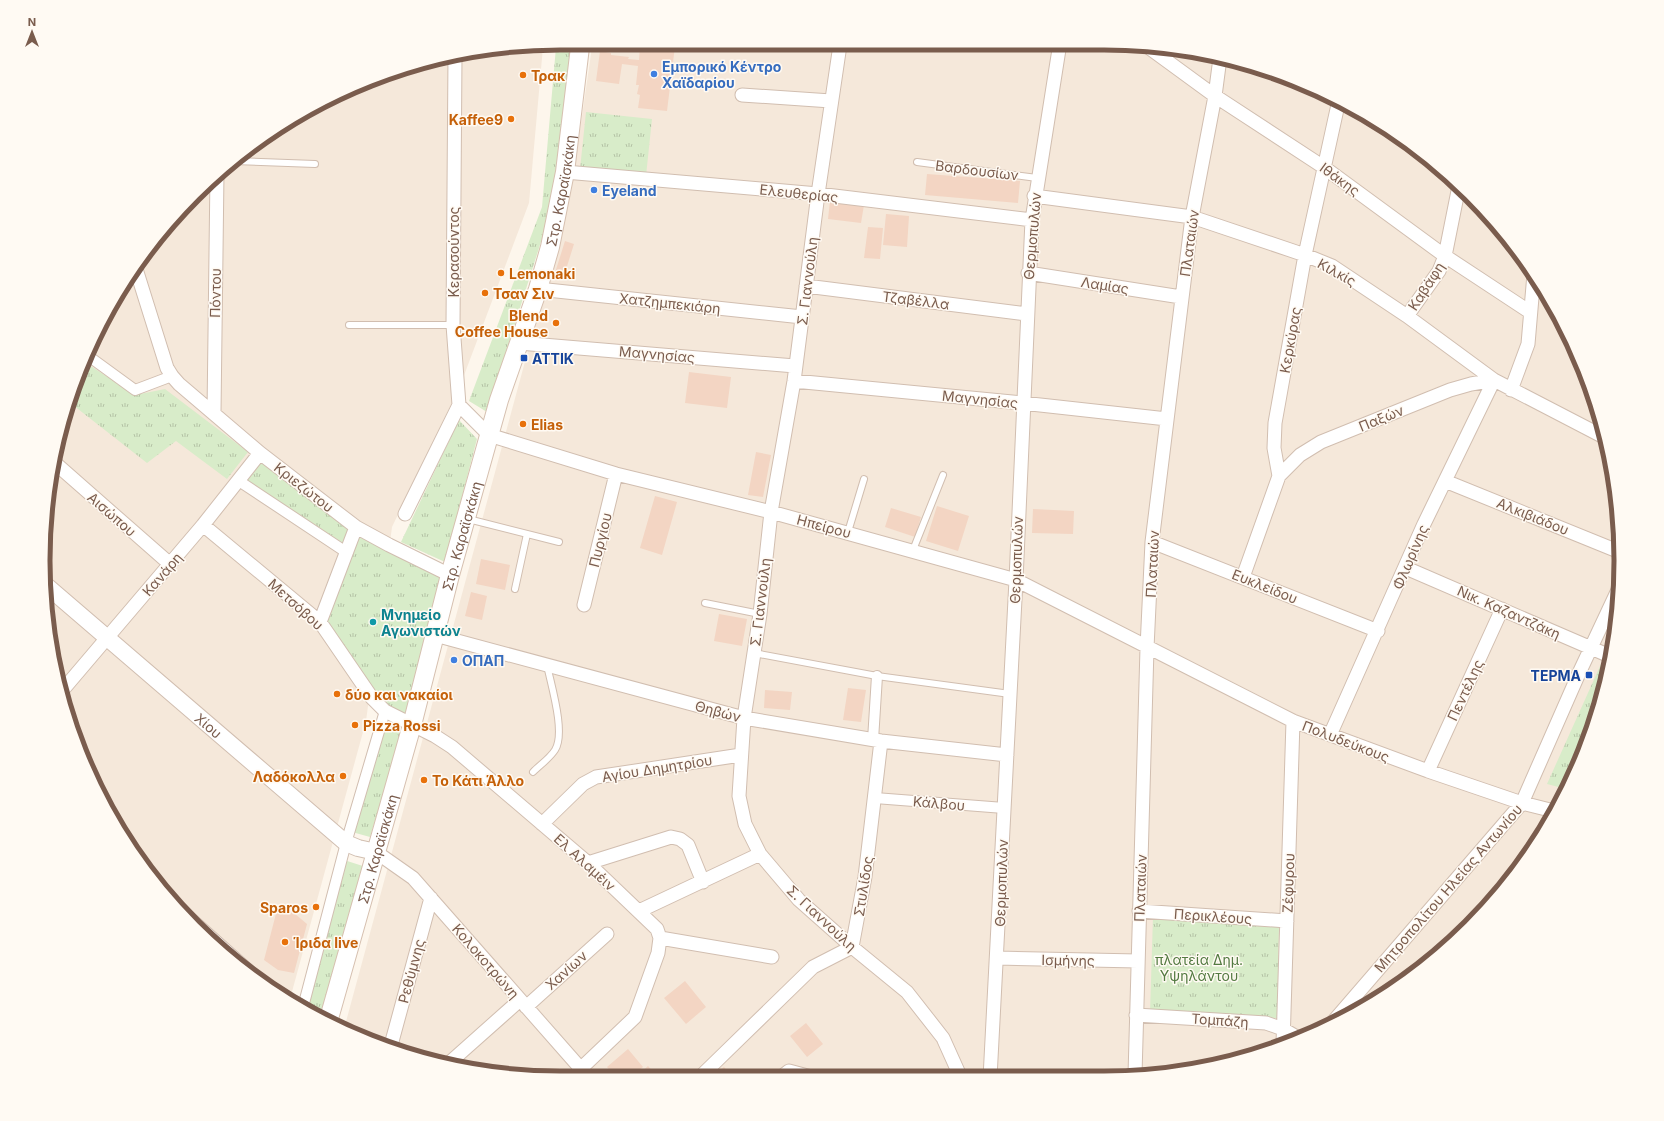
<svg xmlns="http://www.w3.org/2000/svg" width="1664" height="1121" viewBox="0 0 1664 1121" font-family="Inter,sans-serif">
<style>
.residential{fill:#f5e8da}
.grass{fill:url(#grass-tufts)}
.building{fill:#f3d5c3}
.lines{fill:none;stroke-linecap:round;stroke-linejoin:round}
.service-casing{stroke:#d1beb0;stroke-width:8}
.pedestrian-casing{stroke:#d1beb0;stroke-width:12}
.minor-casing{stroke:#d1beb0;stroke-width:15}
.tertiary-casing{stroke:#d1beb0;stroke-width:18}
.secondary-casing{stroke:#d6c0b0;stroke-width:20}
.service{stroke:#fff;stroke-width:6}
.pedestrian{stroke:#fff;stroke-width:10}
.minor{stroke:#fff;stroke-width:13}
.tertiary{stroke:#fff;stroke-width:16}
.secondary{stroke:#fff;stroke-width:18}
.shop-dot{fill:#3f7fe0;stroke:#fffaf3;stroke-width:1.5}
.food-dot{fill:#e8710a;stroke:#fffaf3;stroke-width:1.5}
.transit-dot{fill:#1a4fb4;stroke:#fffaf3;stroke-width:1.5}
.culture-dot{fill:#0f9aa8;stroke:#fffaf3;stroke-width:1.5}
.labels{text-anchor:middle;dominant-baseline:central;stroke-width:3;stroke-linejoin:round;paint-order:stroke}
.shop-label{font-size:14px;font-weight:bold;fill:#366cbe;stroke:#fffaf3;text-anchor:start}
.food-label{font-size:14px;font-weight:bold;fill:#c56008;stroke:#fffaf3;text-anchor:start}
.street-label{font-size:14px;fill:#7a5c4d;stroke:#fffaf3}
.transit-label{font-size:14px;font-weight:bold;fill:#164399;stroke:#fffaf3;text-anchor:start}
.culture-label{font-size:14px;font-weight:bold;fill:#0d838f;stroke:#fffaf3;text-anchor:start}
.park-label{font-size:14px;fill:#537a41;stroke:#fffaf3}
.rim{fill:none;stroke:#7a5c4d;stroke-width:5}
</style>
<defs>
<pattern id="grass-tufts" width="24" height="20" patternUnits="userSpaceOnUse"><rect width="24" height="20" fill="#d8ecc9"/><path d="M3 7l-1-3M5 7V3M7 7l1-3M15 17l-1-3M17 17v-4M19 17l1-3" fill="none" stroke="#b4c2a5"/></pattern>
</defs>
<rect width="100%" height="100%" fill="#fdf6ec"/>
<path class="residential" d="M1103,43L1204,53L1333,96L1391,130L1469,194L1534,273L1582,362L1611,459L1621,560L1611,661L1582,758L1534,848L1470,926L1391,991L1302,1039L1205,1068L1103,1078H560L460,1068L344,1029L571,192L592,47Z
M493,47H543L529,203L460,386L392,527L366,721L290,999L246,971L195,927L112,819L71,727L53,662L44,526L61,427L82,363L150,245L219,172L273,130L394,70Z"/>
<path class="grass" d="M556,47H574L552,207L487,412L469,401L542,207Z
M586,112L652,119L646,176L580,169Z
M83,361L135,395L165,389L248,452L227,479L176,441L147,463L69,402Z
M459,420L477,439L445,562L401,542Z
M260,461L349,528L343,543L246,480Z
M358,536L445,578L409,716L386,709L326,622Z
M1601,664L1609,668L1582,758L1566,789L1547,784Z
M384,722L402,731L370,837L352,832Z
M344,860L366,867L323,1019L304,1007Z
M1153,916L1279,927L1277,1018L1150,1013Z"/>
<path class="building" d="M640,46H675L667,111L638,108L640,95L637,94L639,85H636L638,66L622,64L619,84L596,81L600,51L611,53V55L629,57L628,59L639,60Z
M927,174L1020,181L1018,203L925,195Z
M830,201L864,205L861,223L828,219Z
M886,214L909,216L907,247L883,245Z
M868,227L883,228L880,259L864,258Z
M565,241L574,244L563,279L554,276Z
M689,372L731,377L727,408L685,403Z
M756,452L771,455L763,497L748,495Z
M655,496L677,502L662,555L640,548Z
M937,506L969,516L958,551L926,541Z
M891,508L921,517L915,537L885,527Z
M1033,509L1074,511L1073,534L1032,533Z
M481,559L510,565L505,590L476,584Z
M471,592L487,596L482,620L465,616Z
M719,614L747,619L742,646L714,641Z
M848,688L866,690L861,722L843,720Z
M765,690L792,692L790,710L764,708Z
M278,906L288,908L307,924L294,973L278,970L264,960Z
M685,981L706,1007L686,1024L664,998Z
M806,1023L823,1044L807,1057L790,1036Z
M628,1049L643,1067L630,1078H616L607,1067Z
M648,1066L659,1078H635Z
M724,1067L733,1078H711Z"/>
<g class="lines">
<defs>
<path id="service" d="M233,161L315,164
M917,162L1037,178
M349,325H453
M468,519L559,542
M848,532L864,479
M913,550L943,475
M515,589L527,534
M705,603L760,614
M754,653L877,676L1010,694
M533,772C540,765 550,758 555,750C566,733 551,685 547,665"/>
<path id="pedestrian" d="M87,355L135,390L172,376
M239,481L346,552
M873,740L877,676
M875,798L1004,808
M303,1007L346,843L385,711"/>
<path id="minor" d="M840,45L818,194L794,381L771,512L760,614L744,718L739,796L745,824L760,854L799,900L852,947L907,992L943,1038L961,1078
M1148,47L1215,96L1325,168L1445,256L1530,312
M455,56L453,325L459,405L489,435L616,474L771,512L1016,580L1293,721L1428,771L1522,803L1554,811
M742,95L831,101
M565,172L818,194L1032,220
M1034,196L1192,217L1305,255L1332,266L1407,316L1494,380L1604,437
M136,269L167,368L172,376L179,384L260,453L356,527L389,545L450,575
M1028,273L1181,297
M806,286L1027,314
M538,289L802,317
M1407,316L1439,271L1445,256L1459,186
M519,343L795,366
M794,381L1022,403L1167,419
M1511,390L1528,344L1534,274
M214,413L217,173
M55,463L170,564
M1279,476L1300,455L1321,442L1450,390L1471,384L1494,380
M1445,481L1620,552
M405,514L459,405
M203,525L320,622L372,698L385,711L435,736L452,747L588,863L657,929L660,938L658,953L635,1017L571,1078
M1152,542L1378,631
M1406,568L1612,657
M1243,577L1279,476L1274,448L1275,423L1305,255L1339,100
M584,605L616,474
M320,622L356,527
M435,635L744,718L881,741L1007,755
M61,692L203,525L260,453
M1330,735L1424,524L1494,380
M1428,771L1502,609
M542,824L583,784L596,777L741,755
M376,852L413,878L589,1078
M588,863L671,837L680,839L688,845L703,882
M639,911L760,854
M1139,911L1287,921
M188,917L254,976
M660,938L772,957
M998,958L1138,961
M526,1007L607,934
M1136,1015L1266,1023L1283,1029L1300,1039
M1332,1023L1522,803L1580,671L1618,590
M1283,1044L1293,721
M391,1045L431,898
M448,1064L520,1000
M1135,1075L1147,648L1152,542L1192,217L1215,96L1220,58
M699,1078L813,967L852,947L865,877L881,741
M780,1078L789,1071L815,1078
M990,1078L1016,580L1032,220L1060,43"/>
<g id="tertiary">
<path id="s1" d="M48,587L346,843L358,848L376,852"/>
</g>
<g id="secondary">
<path id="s2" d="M328,1022L412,725L450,575L499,400L538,289L550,247L565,172L580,47"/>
</g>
</defs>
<use href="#service" class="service-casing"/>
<use href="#pedestrian" class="pedestrian-casing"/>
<use href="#minor" class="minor-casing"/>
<use href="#tertiary" class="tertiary-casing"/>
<use href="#secondary" class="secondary-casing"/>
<use href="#service" class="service"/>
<use href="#pedestrian" class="pedestrian"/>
<use href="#minor" class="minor"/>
<use href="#tertiary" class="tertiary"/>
<use href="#secondary" class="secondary"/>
</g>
<g class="shop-dot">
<circle cx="654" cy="74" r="4"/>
<circle cx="594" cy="190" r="4"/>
<circle cx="454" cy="660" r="4"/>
</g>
<g class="food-dot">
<circle cx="523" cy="75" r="4"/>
<circle cx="511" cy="119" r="4"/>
<circle cx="501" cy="273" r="4"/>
<circle cx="485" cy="293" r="4"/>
<circle cx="556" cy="323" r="4"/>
<circle cx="523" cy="424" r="4"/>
<circle cx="337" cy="694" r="4"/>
<circle cx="355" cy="725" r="4"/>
<circle cx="343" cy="776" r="4"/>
<circle cx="424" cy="780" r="4"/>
<circle cx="316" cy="907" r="4"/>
<circle cx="285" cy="942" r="4"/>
</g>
<g class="transit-dot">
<rect x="520" y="354" width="8" height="8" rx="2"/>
<rect x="1585" y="671" width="8" height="8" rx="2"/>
</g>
<circle class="culture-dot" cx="373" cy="622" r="4"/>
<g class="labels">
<g class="shop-label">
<text x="662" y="66">Εμπορικό Κέντρο<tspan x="662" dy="16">Χαϊδαρίου</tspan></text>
<text x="602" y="190">Eyeland</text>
<text x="462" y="660">ΟΠΑΠ</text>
</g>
<g class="food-label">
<text x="531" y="75">Τρακ</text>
<text x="503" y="119" text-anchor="end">Kaffee9</text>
<text x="509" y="273">Lemonaki</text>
<text x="493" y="293">Τσαν Σιν</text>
<text x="548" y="315" text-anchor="end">Blend<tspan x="548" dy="16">Coffee House</tspan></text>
<text x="531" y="424">Elias</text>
<text x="345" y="694">δύο και νακαίοι</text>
<text x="363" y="725">Pizza Rossi</text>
<text x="335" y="776" text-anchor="end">Λαδόκολλα</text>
<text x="432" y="780">Το Κάτι Άλλο</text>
<text x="308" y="907" text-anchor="end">Sparos</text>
<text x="293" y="942">Ίριδα live</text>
</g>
<g class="street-label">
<text transform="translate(977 170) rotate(7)">Βαρδουσίων</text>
<text transform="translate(1340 179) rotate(36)">Ιθάκης</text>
<text stroke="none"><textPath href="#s2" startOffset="864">Στρ. Καραϊσκάκη</textPath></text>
<text transform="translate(799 193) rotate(6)">Ελευθερίας</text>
<text transform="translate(1032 236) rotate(-85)">Θερμοπυλών</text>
<text transform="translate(1189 243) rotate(-82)">Πλαταιών</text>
<text transform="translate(453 252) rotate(-90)">Κερασούντος</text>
<text transform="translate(1337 272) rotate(29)">Κιλκίς</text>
<text transform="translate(807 281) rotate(-83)">Σ. Γιαννούλη</text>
<text transform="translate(1105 285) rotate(9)">Λαμίας</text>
<text transform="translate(1426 286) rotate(-57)">Καβάφη</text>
<text transform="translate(215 293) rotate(-89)">Πόντου</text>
<text transform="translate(916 300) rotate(7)">Τζαβέλλα</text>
<text transform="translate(670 303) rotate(6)">Χατζημπεκιάρη</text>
<text transform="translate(1290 340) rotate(-80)">Κερκύρας</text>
<text transform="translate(657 354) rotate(5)">Μαγνησίας</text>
<text transform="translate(980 399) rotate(6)">Μαγνησίας</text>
<text transform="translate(1381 418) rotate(-22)">Παξών</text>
<text transform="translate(304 487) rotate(38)">Κριεζώτου</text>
<text transform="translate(112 514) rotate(41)">Αισώπου</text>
<text transform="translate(1533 516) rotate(22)">Αλκιβιάδου</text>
<text transform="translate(824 526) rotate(15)">Ηπείρου</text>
<text stroke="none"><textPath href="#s2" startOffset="504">Στρ. Καραϊσκάκη</textPath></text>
<text transform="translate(600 540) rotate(-76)">Πυργίου</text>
<text transform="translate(1410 557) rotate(-67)">Φλωρίνης</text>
<text transform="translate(1016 560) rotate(-88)">Θερμοπυλών</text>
<text transform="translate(1152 564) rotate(-87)">Πλαταιών</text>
<text transform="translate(162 574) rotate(-49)">Κανάρη</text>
<text transform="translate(1265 586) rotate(22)">Ευκλείδου</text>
<text transform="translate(760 602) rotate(-83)">Σ. Γιαννούλη</text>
<text transform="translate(296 604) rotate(42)">Μετσόβου</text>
<text transform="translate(1509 612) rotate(24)">Νικ. Καζαντζάκη</text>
<text transform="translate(1465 690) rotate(-65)">Πεντέλης</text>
<text transform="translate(718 711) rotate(15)">Θηβών</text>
<text stroke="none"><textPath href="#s1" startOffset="212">Χίου</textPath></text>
<text transform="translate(1346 741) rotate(21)">Πολυδεύκους</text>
<text transform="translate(657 768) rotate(-9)">Αγίου Δημητρίου</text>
<text transform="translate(939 803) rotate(5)">Κάλβου</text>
<text stroke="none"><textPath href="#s2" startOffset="180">Στρ. Καραϊσκάκη</textPath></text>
<text transform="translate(585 862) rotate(42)">Ελ Αλαμέιν</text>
<text transform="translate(1001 883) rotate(-88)">Θερμοπυλών</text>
<text transform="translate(1288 883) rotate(-88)">Ζέφυρου</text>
<text transform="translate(863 886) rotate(-81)">Στυλίδος</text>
<text transform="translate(1140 888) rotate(-88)">Πλαταιών</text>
<text transform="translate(1448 888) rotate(-49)">Μητροπολίτου Ηλείας Αντωνίου</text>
<text transform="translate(1213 916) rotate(4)">Περικλέους</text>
<text transform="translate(822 918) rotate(43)">Σ. Γιαννούλη</text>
<text transform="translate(1068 960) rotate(1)">Ισμήνης</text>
<text transform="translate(486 961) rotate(49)">Κολοκοτρώνη</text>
<text transform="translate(566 970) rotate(-42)">Χανίων</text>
<text transform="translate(411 971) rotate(-75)">Ρεθύμνης</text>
<text transform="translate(1220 1020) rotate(4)">Τομπάζη</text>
</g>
<g class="transit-label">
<text x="532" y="358">ΑΤΤΙΚ</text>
<text x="1581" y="675" text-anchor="end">ΤΕΡΜΑ</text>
</g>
<g class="culture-label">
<text x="381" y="614">Μνημείο<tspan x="381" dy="16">Αγωνιστών</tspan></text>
</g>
<g class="park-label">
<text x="1199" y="959">πλατεία Δημ.<tspan x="1199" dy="16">Υψηλάντου</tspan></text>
</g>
</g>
<path d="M0 0H1664V1121H0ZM560 50H1104A510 510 0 0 1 1614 560V561A510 510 0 0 1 1104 1071H560A510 510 0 0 1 50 561V560A510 510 0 0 1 560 50Z" fill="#fffaf3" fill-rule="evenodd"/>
<path class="rim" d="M560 50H1104A510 510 0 0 1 1614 560V561A510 510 0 0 1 1104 1071H560A510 510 0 0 1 50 561V560A510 510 0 0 1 560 50Z"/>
<g transform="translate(32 32)" stroke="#fffaf3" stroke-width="3" paint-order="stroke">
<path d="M0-3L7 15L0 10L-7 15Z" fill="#7a5c4d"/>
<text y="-6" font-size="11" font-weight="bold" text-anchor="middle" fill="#7a5c4d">N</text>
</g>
</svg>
